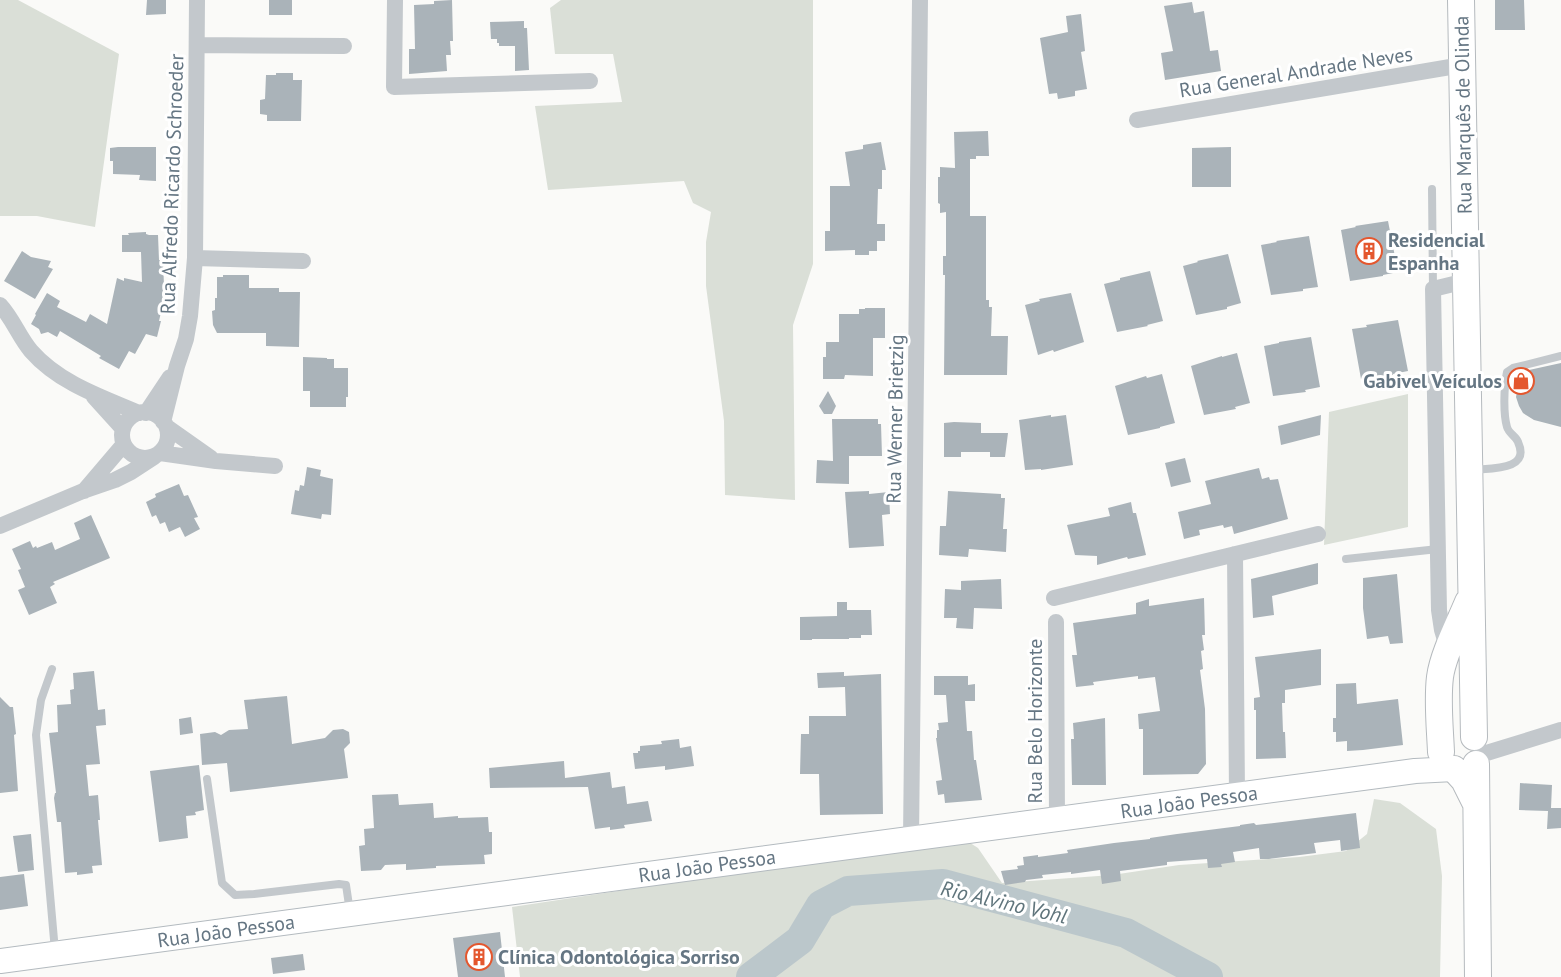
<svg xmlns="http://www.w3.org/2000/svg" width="1561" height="977" viewBox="0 0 1561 977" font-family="'PT Sans',sans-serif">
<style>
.green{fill:#dadfd7}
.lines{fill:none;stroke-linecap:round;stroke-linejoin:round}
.river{stroke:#bbc7cb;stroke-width:30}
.building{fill:#aab3b9}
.secondary-casing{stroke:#b3babf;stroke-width:26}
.primary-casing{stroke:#b5babe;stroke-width:28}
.lane{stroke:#c3c8cc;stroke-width:8}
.street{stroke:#c3c8cc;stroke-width:16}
.secondary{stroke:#fff;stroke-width:24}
.primary{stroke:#fff;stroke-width:26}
.labels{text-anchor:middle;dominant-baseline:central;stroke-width:6;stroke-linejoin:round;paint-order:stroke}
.street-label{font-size:20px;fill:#657683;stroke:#fff}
.poi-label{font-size:20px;font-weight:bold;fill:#657683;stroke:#fff;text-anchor:start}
.water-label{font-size:21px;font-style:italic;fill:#60757c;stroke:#fff}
</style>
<rect width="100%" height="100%" fill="#fafaf8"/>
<path class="green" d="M0,0H18L119,54L95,227L37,216H0Z
M561,0H813V264L793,325L795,500L725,495L724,421L706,286V242L711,212L693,203L684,181L548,190L535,106L622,102L613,54H555L550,8Z
M1408,394V527L1324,545L1329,412Z
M1374,799L1400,803L1436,829L1442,876L1440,977H520L512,907L964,839L978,848L1002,883L1112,875L1179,865L1299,857L1346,851L1367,834Z"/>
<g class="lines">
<path class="river" d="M751,977L800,940L821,905L848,891L943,884L1126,933L1208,977"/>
</g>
<path class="building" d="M147,0H166V14L146,15Z
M269,0H292V15H269Z
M452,0L453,41H450L451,55H446L447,71L409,74V49H415L414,5L434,4V1Z
M1495,0H1524L1525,30H1495Z
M1192,2L1194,13L1204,11L1210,51L1218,50L1221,71L1165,80L1161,53L1173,51L1164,6Z
M1081,14L1085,51L1081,52L1087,89L1075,91V96L1058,99L1057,93L1049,94L1040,38L1068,32L1066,16Z
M524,21V28H527L529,70L515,71V46H499V43H497V39H491L490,22Z
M276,73H293V80H302L301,121H267V115L260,114V100L265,99L266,75H276Z
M988,131L989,156H976V159H970V216H986V300H989V307H992L991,336H1008L1007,375H944L945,275H943V256H946V212L940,213V204L938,203V177H940V167L955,168L954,132Z
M881,142L886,170H882V189H878L877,224H885V241H877V251H869V255H855V250L825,251V231H830V186H850L845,152L863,149V145Z
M118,147H156V181L139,180L140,175L113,174V161H110V148Z
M1231,147V187H1192V148Z
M1388,221L1398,272L1383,275V276L1350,281L1341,230L1356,227L1355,226Z
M146,232V234L149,235H158L159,260H163L164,286H167L159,321H161L157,337L146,334L135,354L129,351L119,369L99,358L101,356L60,331L57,337L48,332L41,334L39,329L31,324L36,315L35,314L47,293L60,301L57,307L86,322L90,314L107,324L117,278L124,281V278L142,282L141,252H122V235H129L128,233Z
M1309,236L1318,287L1303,289V291L1271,295L1261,245L1277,242L1276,241Z
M22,251L31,257L51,261L48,267L53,269L35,299L4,281Z
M1228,254L1241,303L1227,307V309L1196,315L1183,266L1198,262L1197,261Z
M1150,271L1163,321L1147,325L1148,326L1117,332L1104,284L1120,280V278Z
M223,275H249V288H279V292H300L299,347L266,346V333H217L213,325L212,311L215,310V298H217V277H223Z
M1071,293L1084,342L1054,352L1053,350L1038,355L1025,305L1040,301L1039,299Z
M865,308H885V338H873V376L845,375L844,379H823V357H826V342H839V314H859V309H865Z
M1398,320L1408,371L1393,374V375L1361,379L1352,329L1367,327L1366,325Z
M1311,337L1320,387L1305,390L1306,392L1273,396L1264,346L1279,343V342Z
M1237,353L1250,403L1235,407L1236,409L1204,415L1191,366L1222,356V357Z
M303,357L327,358V359H334V368H348V397H346V407H310V391H303Z
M1561,363V427L1534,420L1523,413L1519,406L1516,397L1519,381L1524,375L1529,370Z
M1162,374L1175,423L1160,427V428L1128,435L1115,386L1146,376L1147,378Z
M828,391L836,406L832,414H824L819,406Z
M1051,415V417L1066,415L1073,465L1041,470V469L1025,470L1019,420Z
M1321,415L1320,435L1281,445L1278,426Z
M832,419H878V424H881L882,456H849V484L816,483L817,460L833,461Z
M954,422L981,423V433H1008L1005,457H990V452H961V457H944V423Z
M1185,458L1191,482L1171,487L1165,463Z
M307,467L321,470L320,476L333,479L331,515L322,514L321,519L291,514L295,490L299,491L300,485L304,486Z
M1259,468L1262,479L1269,477L1270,480L1278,479L1288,519L1234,534L1232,526L1224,528L1223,525L1199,530L1200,535L1184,539L1178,512L1211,504L1205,481Z
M179,484L184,496L188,495L198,517L194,518L200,529L185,537L180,527L169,532L165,522L160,524L156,515L152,517L146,502L156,497L155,494Z
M869,491V494L889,492L890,514L882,515L884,546L849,548L845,492Z
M948,491L1001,494V498H1005L1003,529H1007L1006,552L969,549L968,557L939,555L940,526H946Z
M1131,502L1133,513H1136L1146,555L1128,559L1127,557L1097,565V556L1075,555L1067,525L1110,516L1108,508Z
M91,515L110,558L53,582L55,584L50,587L57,603L29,615L18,590L25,587L18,570L21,569L12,549L30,541L33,548L36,546L37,548L52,542L55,550L80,539L74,523Z
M1318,563V584L1272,596L1274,615L1253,618L1251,579Z
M1397,574L1403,643L1390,644L1388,636L1367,639L1363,608V578Z
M1001,579L1002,609L974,608L973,629L956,628L957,618H944L945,589L961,590V581Z
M1204,598L1205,635H1202L1204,650L1201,651L1203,669L1200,670L1205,709L1206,764L1198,774L1143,775V729H1139L1138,714L1160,711L1155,677L1138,679V676L1093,682L1094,685L1076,687L1072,655H1077L1073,623L1136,614V603L1149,599V606Z
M837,602H847V610H871L872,635H861V638H849V639H812V640H800V617L837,616Z
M1321,649V685L1285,690V703H1282L1283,732H1285L1286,758L1256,759V710H1254V698L1260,697L1255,657Z
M94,671L98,710L105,709L106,725L96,726L100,764L86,765L89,796L98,795L100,820H98L102,865L92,866L93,873L77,875V872L65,873L61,822H57L54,798L55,793H56L49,733L58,732L57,705L71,704L70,690L74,689L73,673Z
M844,672V676L881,674L883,814L820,815L819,774H800L801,734H809V716H846L845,687L818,688L817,673Z
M934,676H968V685L975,684V701H965L967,731H972L974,760H976L982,800L945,803L944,794L938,795L936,781L942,780L936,738H937V730H939L938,723L948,722L946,695H934Z
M1356,683L1357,704L1398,699L1403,745L1363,750L1347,751V741L1336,742V732H1333V718H1336V684Z
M287,696L292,744L325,738L333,730L343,729L349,732L350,743L344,749L348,778L230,792L227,763L202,765L200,734L215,732L221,735L229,730L248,729L244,700Z
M0,697L10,707H13L16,734L14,735L18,791L0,793Z
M191,717L193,733L180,735L179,719Z
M1105,718L1106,785H1072L1071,739H1074L1073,723Z
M679,739L680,748L691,746L694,766L665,770V766L635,769L633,753H638V751H640V746L662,744L661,741Z
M564,761L565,778L610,772L612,788L625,786L627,804L648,801L652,821L624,825L625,828L610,830V827L595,829L588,787L490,788L489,768Z
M199,765L204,810L195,812L196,815L186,816L188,838L159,842L150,771Z
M1520,783L1552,785L1551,808H1561V828L1547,829L1548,811L1519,810Z
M398,794L399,805L433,803L434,818L458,816V818L488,817L489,832H492V854L484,855L485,864L436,866V868L406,870V864L385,865L381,870L361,871L359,846L365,845L364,829L374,828L372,795Z
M1356,813L1360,848L1341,851L1340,840L1314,843L1316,853L1269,859H1260L1259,848L1233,852L1235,862L1221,864L1222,867L1208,868L1207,859L1167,862V865L1120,871L1121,881L1102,884L1100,870L1071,874V872L1042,875L1043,878L1026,880L1025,882L1005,885L1001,871L1018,869L1017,866L1024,865L1023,857L1038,855V857L1068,853L1067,850L1114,843L1150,839V838L1177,834L1240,826V825L1254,823L1256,825L1265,824Z
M31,834L34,870L18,872L13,836Z
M24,874L28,906L0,910V877Z
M500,932L505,977H458L453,938Z
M303,954L305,970L273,974L271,958Z"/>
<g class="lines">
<defs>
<path id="secondary" d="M0,961L1415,771L1454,769"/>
<path id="primary" d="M1461,0L1474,737
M1441,752C1440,728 1437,701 1440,677C1443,654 1459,624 1468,602
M1476,764L1478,977
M1454,769L1464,780L1475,802"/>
</defs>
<use href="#secondary" class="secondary-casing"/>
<use href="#primary" class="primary-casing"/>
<path class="lane" d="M1432,189L1433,289
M1473,470C1490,468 1531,471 1518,442C1516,436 1509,434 1507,427C1503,413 1504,386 1507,372L1513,368L1561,356
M1346,559L1438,549
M52,669L41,700L36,735L55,951
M207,779L222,883L235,895L254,894L339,884L346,885L350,912"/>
<path class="street" d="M395,0L394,87L590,81
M197,45L344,46
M1137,120L1462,65
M195,258L303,261
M0,305C13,319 19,337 31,351C59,383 101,397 139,413
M94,397L123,429
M122 435a23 23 0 1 1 46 0a23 23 0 1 1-46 0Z
M146,413L170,377
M163,422L177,366L186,339L190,316L195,258L197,0
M167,427L211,458
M160,453L216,461L275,466
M84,491L124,444
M0,526L83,491L115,480L131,472L154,457
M1235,554L1237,795
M1054,598L1318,534
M1056,622L1057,819
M1448,650L1442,630L1439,610L1433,289L1466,281
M1480,755L1561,730
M911,839L920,0"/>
<use href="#secondary" class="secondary"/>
<use href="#primary" class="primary"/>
</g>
<defs>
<symbol id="building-ring" viewBox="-11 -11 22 22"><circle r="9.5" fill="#fff" stroke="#e4572e" stroke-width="1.5"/><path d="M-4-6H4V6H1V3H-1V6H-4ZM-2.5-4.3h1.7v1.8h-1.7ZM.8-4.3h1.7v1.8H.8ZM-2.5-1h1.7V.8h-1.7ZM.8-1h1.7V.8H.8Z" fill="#e4572e"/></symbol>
<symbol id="shop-ring" viewBox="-11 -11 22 22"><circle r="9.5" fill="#fff" stroke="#e4572e" stroke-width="1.5"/><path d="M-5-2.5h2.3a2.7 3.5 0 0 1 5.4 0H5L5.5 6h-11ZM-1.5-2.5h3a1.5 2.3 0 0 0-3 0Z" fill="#e4572e"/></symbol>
</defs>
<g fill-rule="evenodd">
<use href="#building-ring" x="1354" y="236" width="30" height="30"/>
<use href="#shop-ring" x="1506" y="366" width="30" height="30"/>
<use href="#building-ring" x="464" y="942" width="30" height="30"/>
</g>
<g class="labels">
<g class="street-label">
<text transform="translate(1296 72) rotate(-9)">Rua General Andrade Neves</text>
<text transform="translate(1463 115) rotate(-91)">Rua Marquês de Olinda</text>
<text transform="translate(172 184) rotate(-88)">Rua Alfredo Ricardo Schroeder</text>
<text transform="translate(895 419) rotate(-89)">Rua Werner Brietzig</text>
<text transform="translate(1035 721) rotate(-90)">Rua Belo Horizonte</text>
<text transform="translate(1189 802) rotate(-8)">Rua João Pessoa</text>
<text transform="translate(707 866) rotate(-8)">Rua João Pessoa</text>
<text transform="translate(226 931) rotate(-8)">Rua João Pessoa</text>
</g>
<g class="poi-label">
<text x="1388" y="240">Residencial<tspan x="1388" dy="23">Espanha</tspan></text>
<text x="1502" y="381" text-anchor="end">Gabivel Veículos</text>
<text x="498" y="957">Clínica Odontológica Sorriso</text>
</g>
<g class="water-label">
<text transform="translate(1004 902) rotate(13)">Rio Alvino Vohl</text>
</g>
</g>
</svg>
